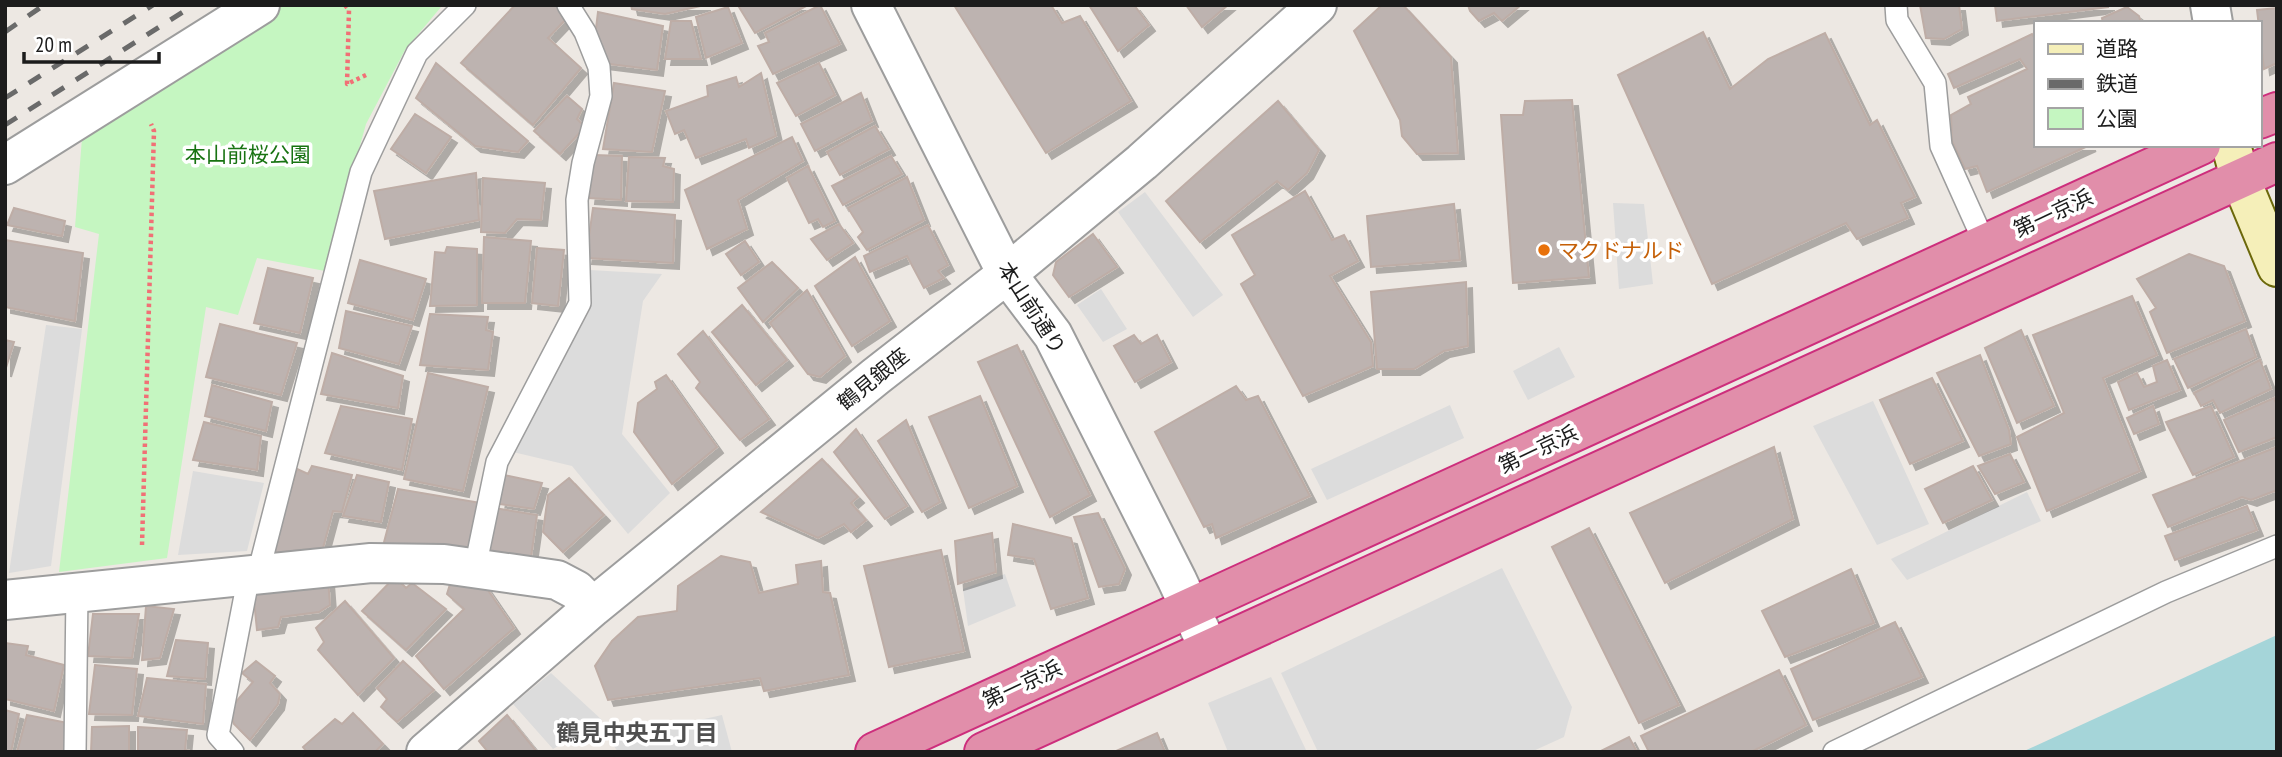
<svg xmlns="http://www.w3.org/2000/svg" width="2282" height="757" viewBox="0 0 2282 757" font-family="'PT Sans Narrow','Noto Sans JP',sans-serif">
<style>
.park{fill:#c5f6c1}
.parking{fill:#dcdcdc}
.water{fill:#a5d5d9}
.building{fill:#bdb3b0;stroke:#beada6;stroke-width:2;filter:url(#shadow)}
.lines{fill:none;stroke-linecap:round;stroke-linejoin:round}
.lane-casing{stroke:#9d9d9d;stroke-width:24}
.street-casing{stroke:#9d9d9d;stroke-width:42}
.secondary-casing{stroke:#6c680b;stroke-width:42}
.highway-casing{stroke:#cd2e7c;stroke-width:42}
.path{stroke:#f17076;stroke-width:4.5;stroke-dasharray:3.5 3.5;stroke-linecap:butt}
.lane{stroke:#fff;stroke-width:21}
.street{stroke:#fff;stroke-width:38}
.secondary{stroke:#f5efb9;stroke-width:38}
.highway{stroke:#e18eaa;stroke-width:38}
.rail{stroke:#6a6a6a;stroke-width:5;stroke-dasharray:14 14;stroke-linecap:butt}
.food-dot{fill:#e8710a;stroke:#fff;stroke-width:2.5}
.labels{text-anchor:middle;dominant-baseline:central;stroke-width:7;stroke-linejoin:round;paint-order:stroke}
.park-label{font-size:21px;fill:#187312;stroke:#fff}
.street-label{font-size:21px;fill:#1c1c1c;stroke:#fff}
.food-label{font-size:21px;fill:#c56008;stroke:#fff;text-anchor:start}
.neighbourhood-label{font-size:23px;font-weight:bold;fill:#4f4f4f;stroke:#fff}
</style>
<defs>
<filter id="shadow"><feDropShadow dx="6" dy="6" stdDeviation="0" flood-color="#0004"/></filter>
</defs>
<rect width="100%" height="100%" fill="#ede8e3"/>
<path class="park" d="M284,5H440L441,7L405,50L366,124L325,271L257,258L238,315L206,307L167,558L59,572L99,234L75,227L82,138Z"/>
<path class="parking" d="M1145,192L1223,295L1193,317L1118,212Z
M1613,203L1644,204L1653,284L1619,289Z
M589,270L662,274L643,301L622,434L670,493L628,534L572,466L513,452L589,311Z
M1101,289L1127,329L1103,342L1077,305Z
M46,325L82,329L51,566L9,573Z
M1559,347L1575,377L1528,400L1513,371Z
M1873,401L1929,524L1877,545L1813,426Z
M1450,405L1464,438L1327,500L1311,469Z
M193,471L264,483L247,551L178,555Z
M2027,492L2041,521L1907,580L1891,559Z
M1502,568L1572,707L1564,737L1531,752H1318L1281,673Z
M1005,574L1016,606L968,626L963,589Z
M551,673L602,720L553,749L513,704Z
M1271,677L1307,752H1228L1208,703Z
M722,715L732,752H618L610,740Z"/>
<path class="water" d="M2277,635V752H2022Z"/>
<path class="building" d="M515,5H559L567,18L548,38L581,68L533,125L461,63Z
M631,5H705L665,14L632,9Z
M742,5H808L755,33L739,7Z
M820,5L840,44L773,74L758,46L769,42L765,33Z
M954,5H1051L1062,23L1080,16L1131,101L1046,153Z
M1089,5H1134L1149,25L1118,51Z
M1186,5H1228L1202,27Z
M1382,5H1403L1451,57L1458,153L1417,154L1402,136L1400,120L1354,31Z
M1468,5H1521L1502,21L1494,13L1479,21L1470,11Z
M1920,5H1959L1962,29L1944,39L1926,38Z
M1995,5H2108V7L1997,21Z
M728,7L742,43L706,58L696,17Z
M2127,7L2139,16L2141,23H2103L2102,18Z
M2277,8V63L2264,69L2257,10Z
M598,12L663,26L657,70L602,63L595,37Z
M671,21H691L701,59H665Z
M1703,32L1730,89L1768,59L1825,33L1870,125L1877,120L1915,197L1901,203L1908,218L1857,239L1846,223L1712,284L1618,75Z
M2032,34L2035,39V145H2090L1987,192L1977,166L1965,169L1952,141L1951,115L1971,104L1968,97L2027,69L2020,59L1954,88L1948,74Z
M436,63L528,141L518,152L475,146L416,98Z
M819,63L835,95L796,116L777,83Z
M761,73L776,136L749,148L746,139L696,158L684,130L675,134L666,111L708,96L707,86L736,77L739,87Z
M614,83L665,91L652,152L603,149Z
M861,93L872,121L815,151L801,124Z
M567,96L582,109L577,119L585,127L560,154L534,131Z
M1572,100L1589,277L1513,283L1501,115H1523L1525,101Z
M1278,101L1319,150L1307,173L1288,190L1277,181L1200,242L1166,201Z
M415,114L451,137L426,173L391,149Z
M875,126L889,149L840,175L827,152Z
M792,137L803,161L738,200L747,229L707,249L685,190Z
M594,155L622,156L621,200L589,198Z
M891,156L902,174L843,205L832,186Z
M629,157L665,158L663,166L674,169L673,202L626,201Z
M808,166L835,221L823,227L818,219L809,223L787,178Z
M476,173L479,220L385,239L374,191Z
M907,177L924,220L867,250L858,237L863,232L848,208Z
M483,178L545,183L541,220L517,219L505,233L481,232Z
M1305,191L1332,240L1344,235L1358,261L1330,276L1371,342L1373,366L1303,396L1241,284L1255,275L1232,235Z
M1454,204L1460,260L1371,267L1367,216Z
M14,208L65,221L62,236L7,225Z
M593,208L675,215L673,263L586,258Z
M839,224L853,243L827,260L811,239Z
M928,225L948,265L938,271L944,278L924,288L907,256L870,272L864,256Z
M1093,234L1117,267L1069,297L1053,275L1056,262Z
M484,237L531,241L525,303H482Z
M5,240L83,253L75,321L5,307Z
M745,241L759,262L741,275L726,254Z
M447,247L477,249V305L430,306L435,252L445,253Z
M537,248L564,250L558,306L532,303Z
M2189,254L2224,266L2245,321L2167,353L2150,312L2156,308L2137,279Z
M855,257L890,321L852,346L815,286Z
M360,260L426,279L413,320L348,303Z
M772,262L798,288L763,322L738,288Z
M268,268L313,278L300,333L254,323Z
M1466,282L1468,346L1444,351L1414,369H1377L1371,292Z
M807,290L845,356L820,377L808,374L770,323Z
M2132,296L2157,355L2103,378L2140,471L2047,511L2017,437L2064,413L2033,335Z
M742,305L787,360L756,385L712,332Z
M346,311L412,326L399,364L339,348Z
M430,314L488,317L486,330L493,332L488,370L420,365Z
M220,324L297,343L281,395L206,377Z
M2246,329L2256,357L2188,388L2174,359Z
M2021,330L2054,406L2017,423L1985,348Z
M703,331L769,419L740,440L696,388L700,382L678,354Z
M1134,335L1141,344L1157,335L1171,362L1135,382L1114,346Z
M5,340L14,342L5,371Z
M1017,345L1090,495L1050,517L978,362Z
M332,353L403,376L398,408L321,394Z
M1980,355L2009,430L2011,444L1979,456L1937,373Z
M2167,360L2180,390L2129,410L2118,382L2137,373L2144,387L2157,382L2153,366Z
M2260,360L2271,389L2220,413L2213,400L2201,406L2194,393Z
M428,373L488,387L463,491L404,479Z
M666,375L717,447L672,484L634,432L638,403L657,389L655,382Z
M1932,378L1963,441L1910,464L1880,400Z
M212,385L272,402L266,431L205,416Z
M1236,386L1246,400L1258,396L1310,496L1216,538L1212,524L1204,527L1155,432Z
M980,396L1017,486L969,508L929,417Z
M2274,398L2277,405V437L2239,452L2224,420Z
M341,406L412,419L402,470L325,453Z
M2153,406L2159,424L2134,434L2127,418Z
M2211,406L2234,457L2193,475L2166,422Z
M906,420L940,502L922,512L878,441Z
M204,422L261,436L257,470L193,460Z
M856,429L907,506L885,519L834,452Z
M1774,447L1793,519L1665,583L1630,513Z
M2277,447V490L2251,500L2242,497L2168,527L2153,495Z
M2010,454L2024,482L1995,494L1978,466Z
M822,459L858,497L851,503L866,520L851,532L844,524L818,538L761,512Z
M312,466L352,475L342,512L333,511L323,548L272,553L297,469L308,474Z
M1973,466L1992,500L1943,523L1925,489Z
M357,475L389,482L381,522L343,516Z
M504,475L542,483L534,509L499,504Z
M569,478L604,515L563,552L543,532L548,495Z
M398,489L481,503L472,550L383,546Z
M2247,506L2257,530L2175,560L2165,536Z
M494,508L537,515L531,557L488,551Z
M1098,513L1125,569L1119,584L1099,587L1074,517Z
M1013,524L1071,538L1088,598L1051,609L1034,559L1008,555Z
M1589,528L1679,705L1639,723L1552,547Z
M992,533L996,572L958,584L955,541Z
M941,550L964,651L889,667L864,566Z
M721,556L750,562L759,593L798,584L796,565L821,561L823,592L830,593L849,675L764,691L760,678L608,700L595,666L612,641L638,617L677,611L678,586Z
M1851,569L1874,623L1785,657L1762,611Z
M395,577L406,588L412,583L446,609L406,650L362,611Z
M328,579L330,605L319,612L281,617L278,627L257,630L253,591Z
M451,581L483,583L514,628L444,689L416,656L464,609L447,594Z
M345,601L394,658L358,695L318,650L324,642L316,628Z
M146,606L174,609L160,658L142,660Z
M93,614H139L132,658L88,656Z
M1895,622L1922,677L1813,720L1791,669Z
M176,640L208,643L205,679L167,676Z
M5,643L28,646L26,655L64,665L54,711L5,699Z
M256,661L275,676L270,683L280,694L278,704L250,740L234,724L229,710L253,682L242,673Z
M403,661L434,690L397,722L381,707L387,699L377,688Z
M95,665L137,669L132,715L89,714Z
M1779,670L1806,725L1751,752H1649L1641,736Z
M147,678L206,684L203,724L138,716Z
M5,710L19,714L11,752H5Z
M353,713L383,744L375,752H307L303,747L335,719L342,724Z
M27,715L68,723L65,752H17Z
M507,715L537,752H488L479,741Z
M129,726V752H91L92,727Z
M138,727L187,730L185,750L195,752H138Z
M1157,733L1165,752H1114Z
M1629,737L1637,752H1599Z"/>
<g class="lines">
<defs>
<path id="lane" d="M1896,5L1897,20L1935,83L1941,146L1985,244
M475,568L497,462L580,303L577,200L583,163L601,96L599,67L585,32L568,5
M258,574L361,172L417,53L465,5
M75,752L77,592
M233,752L218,735L249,575
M1834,752L2166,592L2277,546"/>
<path id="street" d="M871,5L1007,274L1053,335L1177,580L1209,649
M2210,5L2213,23
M5,165L260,5
M5,600L371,563L444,564L557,580L576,590L593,607
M426,752L593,607L875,377L1007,274L1142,162L1317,5"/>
<path id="secondary" d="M2231,145L2240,178L2277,267"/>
<path id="highway" d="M2259,119L2277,112
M875,752L2201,145
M984,752L2277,162"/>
</defs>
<use href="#lane" class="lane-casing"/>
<use href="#street" class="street-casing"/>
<use href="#secondary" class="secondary-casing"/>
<use href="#highway" class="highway-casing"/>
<path class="path" d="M345,5L349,10L347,84L368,74
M142,545L154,131L151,124"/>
<use href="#lane" class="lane"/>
<use href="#street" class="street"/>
<use href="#secondary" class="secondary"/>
<use href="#highway" class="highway"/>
<path class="rail" d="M5,32L44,5
M5,98L153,5
M5,125L194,5"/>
</g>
<circle class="food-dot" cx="1544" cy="250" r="7"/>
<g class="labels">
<g class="park-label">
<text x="248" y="154">本山前桜公園</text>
</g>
<g class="street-label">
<text transform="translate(2053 213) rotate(-25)">第一京浜</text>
<text transform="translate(1032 308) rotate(57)">本山前通り</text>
<text transform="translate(873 379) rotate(-39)">鶴見銀座</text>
<text transform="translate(1538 449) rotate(-25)">第一京浜</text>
<text transform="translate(1022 684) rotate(-25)">第一京浜</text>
</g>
<g class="food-label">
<text x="1558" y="250">マクドナルド</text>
</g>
<g class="neighbourhood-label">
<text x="637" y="732">鶴見中央五丁目</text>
</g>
</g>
<rect width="2282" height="757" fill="none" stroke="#1c1c1c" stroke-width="14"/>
<rect x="2034" y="21" width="228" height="126" fill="#ffffff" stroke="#a4a4a4" stroke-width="2"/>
<rect x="2048" y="44" width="35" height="10" fill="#f5efb9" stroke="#a4a4a4" stroke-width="2"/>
<text x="2096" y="56" font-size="21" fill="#1c1c1c">道路</text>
<rect x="2048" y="79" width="35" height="10" fill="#6a6a6a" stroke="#a4a4a4" stroke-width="2"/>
<text x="2096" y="91" font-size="21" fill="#1c1c1c">鉄道</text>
<rect x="2048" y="108" width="35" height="21" fill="#c5f6c1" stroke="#a4a4a4" stroke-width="2"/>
<text x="2096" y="126" font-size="21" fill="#1c1c1c">公園</text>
<path d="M24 52v10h135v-10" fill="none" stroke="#1c1c1c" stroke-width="3.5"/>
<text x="35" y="52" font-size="21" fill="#1c1c1c" stroke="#ffffff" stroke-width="5" paint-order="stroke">20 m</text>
</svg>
